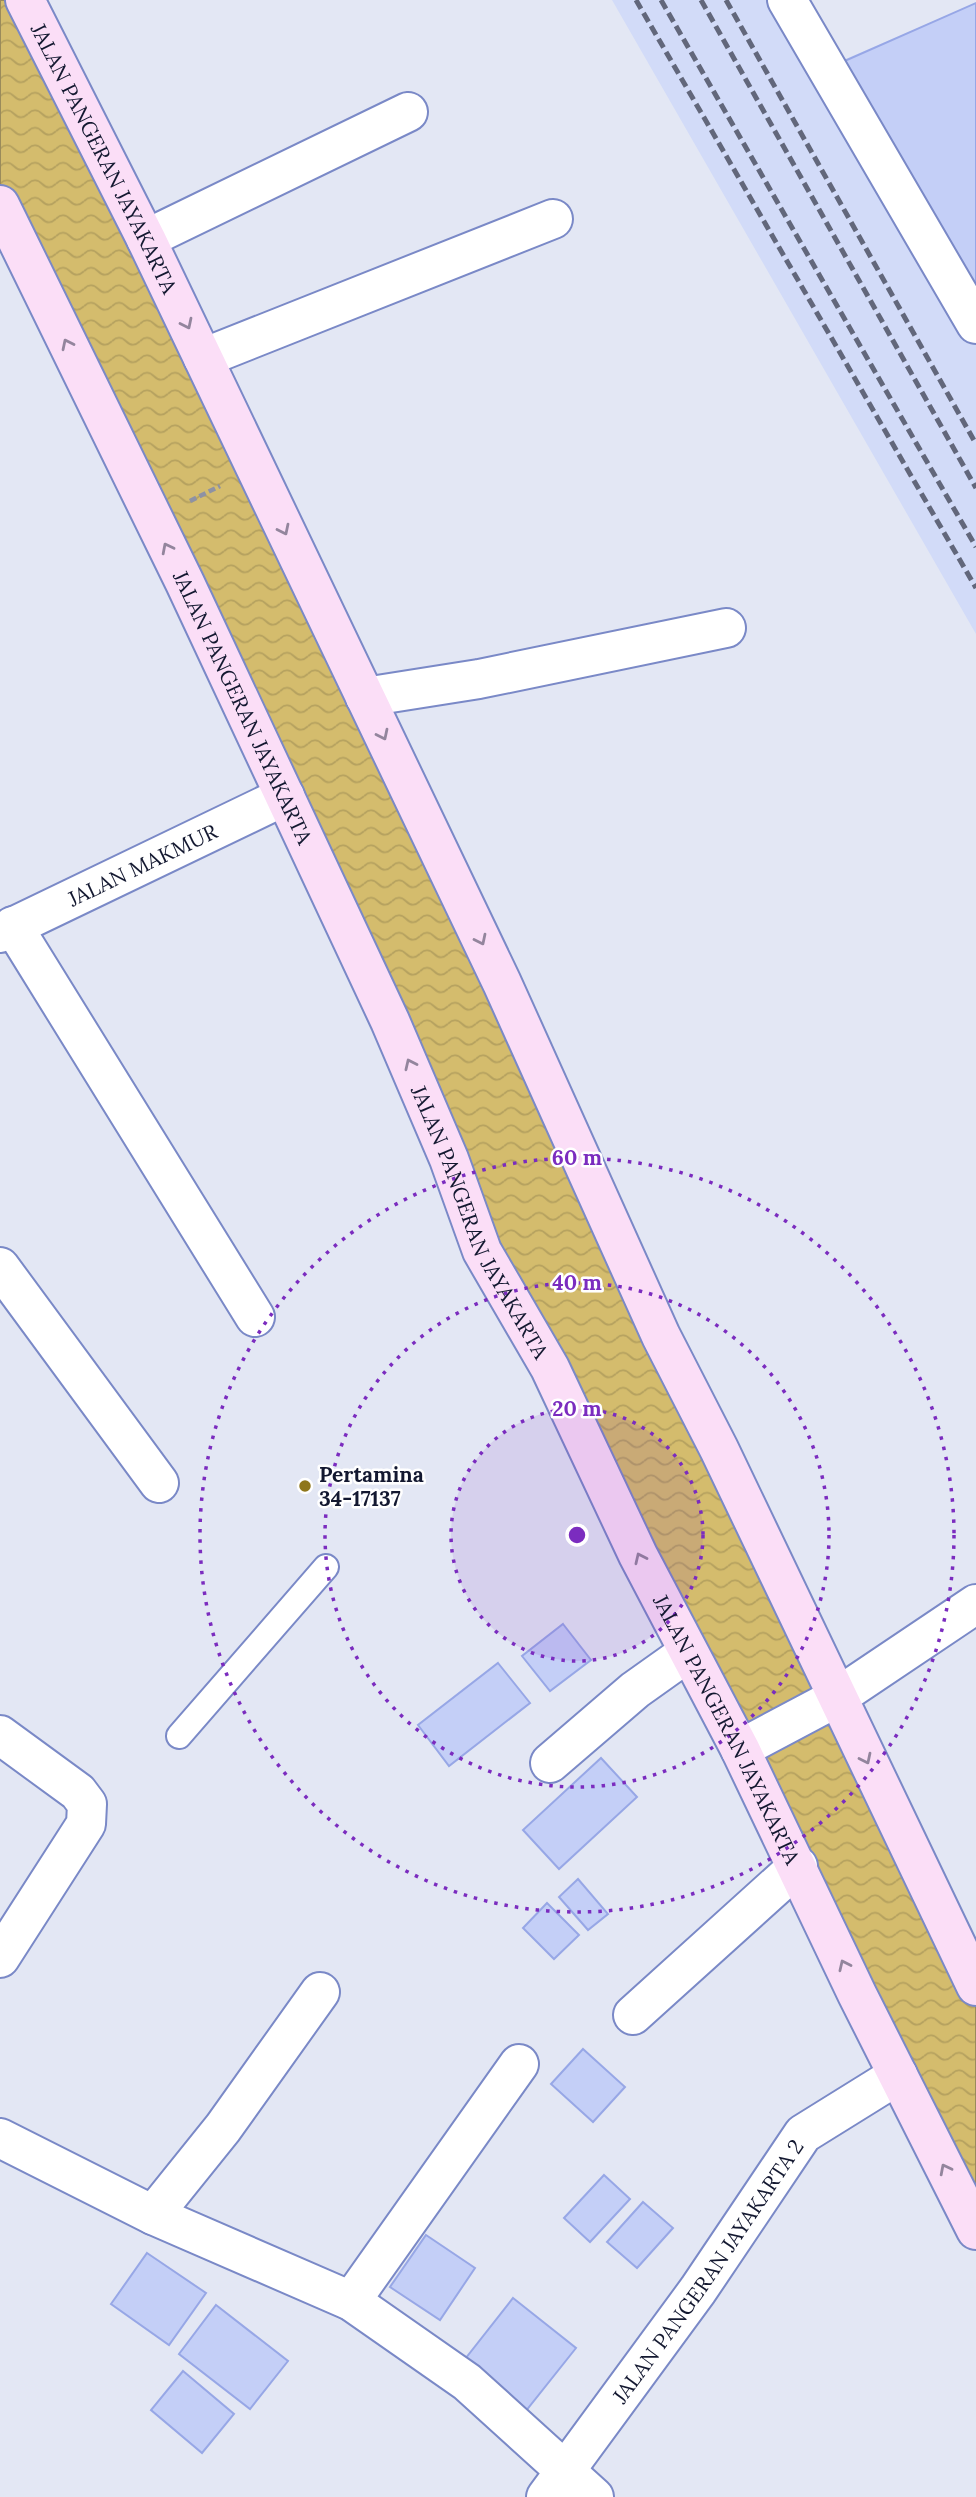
<svg xmlns="http://www.w3.org/2000/svg" width="976" height="2497" viewBox="0 0 976 2497" font-family="Lora,serif">
<style>
.built{fill:#d2dbf8}
.water{fill:url(#water-waves);stroke:#9a8b5b;stroke-width:2}
.building{fill:#c4cff7;stroke:#97a7e6;stroke-width:2}
.lines{fill:none;stroke-linecap:round;stroke-linejoin:round}
.lane-casing{stroke:#7a89c7;stroke-width:28}
.street-casing{stroke:#7a89c7;stroke-width:42}
.secondary-casing{stroke:#7a89c7;stroke-width:42}
.path{stroke:#8e92a4;stroke-width:4.5;stroke-dasharray:7 3.5;stroke-linecap:butt}
.lane{stroke:#fff;stroke-width:24}
.street{stroke:#fff;stroke-width:38}
.secondary{stroke:#fbdef7;stroke-width:38}
.rail{stroke:#62677b;stroke-width:5;stroke-dasharray:10 5;stroke-linecap:butt}
.oneway{stroke:#93859d}
.ring{fill:none;stroke:#7b2cbf;stroke-width:3.5;stroke-dasharray:3.5 7}
.poi-dot{fill:#8e761b;stroke:#fff;stroke-width:2.5}
.labels{text-anchor:middle;dominant-baseline:central;stroke-width:5;stroke-linejoin:round;paint-order:stroke}
.street-label{font-size:21px;fill:#131830;stroke:#fff}
.poi-label{font-size:21px;font-weight:bold;fill:#131830;stroke:#fff;text-anchor:start}
.centre{fill:#7b2cbf;stroke:#fff;stroke-width:3.5}
.ring-label{font-size:21px;text-anchor:middle;font-weight:bold;fill:#7b2cbf;stroke:#fff;stroke-width:5;stroke-linejoin:round;paint-order:stroke}
</style>
<defs>
<pattern id="water-waves" width="16" height="10" patternUnits="userSpaceOnUse" patternTransform="scale(1.75)"><rect width="16" height="10" fill="#d4bc6d"/><path d="M0 5q4-4 8 0t8 0" fill="none" stroke="#b5a15f"/></pattern>
</defs>
<rect width="100%" height="100%" fill="#e3e7f4"/>
<path class="built" d="M612,0H784L827,67L976,3V634Z"/>
<path class="water" d="M0,0H25L976,1986V2230L857,1994L0,205Z"/>
<path class="building" d="M976,3V291L840,63Z
M563,1624L591,1660L550,1691L522,1656Z
M498,1663L530,1703L449,1766L418,1725Z
M601,1758L637,1797L559,1869L523,1830Z
M578,1879L608,1914L588,1930L559,1897Z
M547,1903L579,1935L554,1959L523,1928Z
M583,2049L625,2087L593,2122L551,2084Z
M604,2175L630,2199L590,2242L564,2218Z
M643,2202L673,2228L637,2268L607,2242Z
M426,2235L475,2268L440,2320L390,2287Z
M147,2253L206,2293L169,2345L111,2304Z
M513,2298L576,2348L521,2417L458,2368Z
M216,2305L288,2361L250,2409L179,2354Z
M183,2371L234,2414L202,2453L151,2410Z"/>
<g class="lines">
<defs>
<path id="lane" d="M179,1736L326,1567"/>
<g id="street">
<path d="M787,0L976,324"/>
<path d="M146,239L408,112"/>
<path d="M203,358L553,219"/>
<path d="M365,697L479,679L726,628"/>
<path d="M13,926L255,1317"/>
<path id="s1" d="M0,933L285,796"/>
<path d="M0,1267L159,1483"/>
<path d="M0,1735L78,1792L87,1804L86,1824L0,1958"/>
<path d="M740,1749L836,1698L976,1604"/>
<path d="M550,1763L635,1690L687,1653"/>
<path d="M633,2015L798,1866"/>
<path d="M0,2138L153,2215L351,2301L467,2382L594,2497"/>
<path d="M153,2215L223,2128L320,1992"/>
<path d="M351,2301L519,2064"/>
<path id="s2" d="M546,2497L698,2290L803,2134L898,2075"/>
</g>
<g id="secondary">
<path id="s3" d="M25,0L146,239L502,983L661,1336L719,1449L976,1986"/>
<path id="s4" d="M0,205L185,583L390,1021L449,1159L482,1251L550,1368L638,1555L740,1749L857,1994L976,2230"/>
</g>
</defs>
<use href="#lane" class="lane-casing"/>
<use href="#street" class="street-casing"/>
<use href="#secondary" class="secondary-casing"/>
<path class="path" d="M190,501L220,486"/>
<use href="#lane" class="lane"/>
<use href="#street" class="street"/>
<use href="#secondary" class="secondary"/>
<path class="rail" d="M636,0L976,588
M661,0L976,547
M701,0L976,488
M726,0L976,444"/>
</g>
<defs><path id="oneway-chevron" d="M-2-3.5L2.5 0L-2 3.5" fill="none" stroke-width="1.6" stroke-linecap="round" stroke-linejoin="round" transform="scale(1.75)"/></defs>
<g class="oneway">
<use href="#oneway-chevron" transform="translate(187 324) rotate(64)"/>
<use href="#oneway-chevron" transform="translate(67 344) rotate(-116)"/>
<use href="#oneway-chevron" transform="translate(284 530) rotate(64)"/>
<use href="#oneway-chevron" transform="translate(167 548) rotate(-117)"/>
<use href="#oneway-chevron" transform="translate(383 735) rotate(64)"/>
<use href="#oneway-chevron" transform="translate(481 940) rotate(64)"/>
<use href="#oneway-chevron" transform="translate(410 1064) rotate(-115)"/>
<use href="#oneway-chevron" transform="translate(640 1558) rotate(-115)"/>
<use href="#oneway-chevron" transform="translate(866 1759) rotate(64)"/>
<use href="#oneway-chevron" transform="translate(844 1965) rotate(-115)"/>
<use href="#oneway-chevron" transform="translate(945 2169) rotate(-117)"/>
</g>
<circle cx="577" cy="1535" r="126" fill="#7b2cbf" fill-opacity=".12"/>
<g class="ring">
<circle cx="577" cy="1535" r="126"/>
<circle cx="577" cy="1535" r="252"/>
<circle cx="577" cy="1535" r="377"/>
</g>
<circle class="poi-dot" cx="305" cy="1486" r="7"/>
<g class="labels">
<g class="street-label">
<text stroke="none"><textPath href="#s3" startOffset="177">JALAN PANGERAN JAYAKARTA</textPath></text>
<text stroke="none"><textPath href="#s4" startOffset="558">JALAN PANGERAN JAYAKARTA</textPath></text>
<text stroke="none"><textPath href="#s1" startOffset="158">JALAN MAKMUR</textPath></text>
<text stroke="none"><textPath href="#s4" startOffset="1125">JALAN PANGERAN JAYAKARTA</textPath></text>
<text stroke="none"><textPath href="#s4" startOffset="1690">JALAN PANGERAN JAYAKARTA</textPath></text>
<text stroke="none"><textPath href="#s2" startOffset="278">JALAN PANGERAN JAYAKARTA 2</textPath></text>
</g>
<g class="poi-label">
<text x="319" y="1474">Pertamina<tspan x="319" dy="24">34-17137</tspan></text>
</g>
</g>
<circle cx="577" cy="1535" r="10" class="centre"/>
<g class="ring-label">
<text x="577" y="1165">60 m</text>
<text x="577" y="1290">40 m</text>
<text x="577" y="1416">20 m</text>
</g>
</svg>
